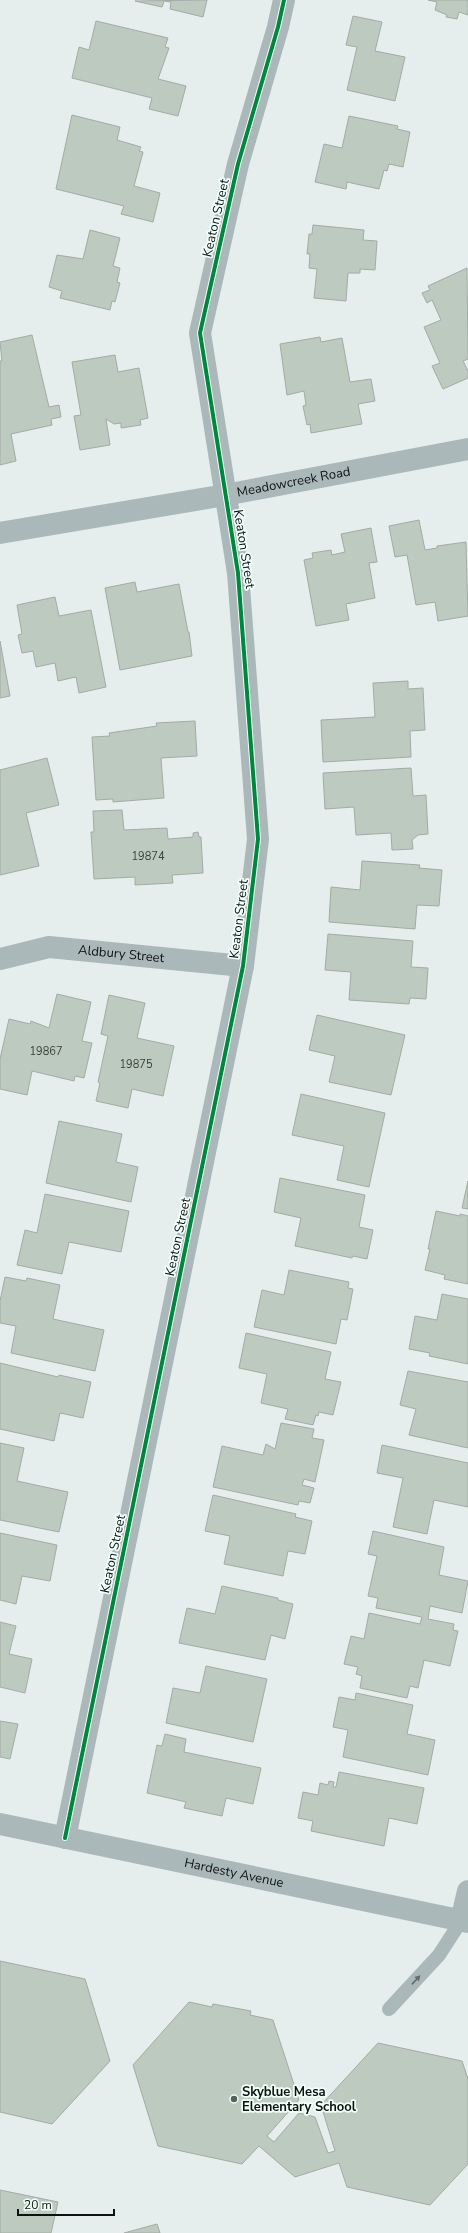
<svg xmlns="http://www.w3.org/2000/svg" width="468" height="2233" viewBox="0 0 468 2233" font-family="'Nunito Sans',sans-serif">
<style>
.building{fill:#bdcabf;stroke:#a4aaa7}
.lines{fill:none;stroke-linecap:round;stroke-linejoin:round}
.lane{stroke:#abb8ba;stroke-width:14}
.street{stroke:#abb8ba;stroke-width:22}
.cycleway-casing{stroke:#f1fffa;stroke-width:6}
.cycleway{stroke:#00873e;stroke-width:4}
.oneway{fill:#636d6e}
.poi-dot{fill:#585f5d;stroke:#f1fffa;stroke-width:1.5}
.labels{text-anchor:middle;dominant-baseline:central;stroke-width:3.5;stroke-linejoin:round;paint-order:stroke}
.number-label{font-size:11px;fill:#38403c}
.street-label{font-size:13px;fill:#0c1210;stroke:#f1fffa}
.poi-label{font-size:13px;font-weight:bold;fill:#0c1210;stroke:#f1fffa;text-anchor:start}
</style>
<rect width="100%" height="100%" fill="#e5eeec"/>
<path class="building" d="M207,0L203,17L170,9L171,2L164,1L162,7L135,1Z
M428,0H468V15L459,12L457,19L446,17L447,15L435,10L437,2Z
M353,16L382,22L375,51L405,57L395,101L347,90L357,47L346,45Z
M96,21L168,38L165,47L169,48L158,79L186,86L178,116L149,109L152,98L72,78L79,47L89,50Z
M72,115L120,127L117,140L141,147L139,151L143,152L134,186L160,193L153,222L121,214L124,206L56,189Z
M349,116L398,126L397,129L410,132L403,167L389,164L387,171L384,170L379,189L347,182L346,189L315,182L324,144L342,148Z
M313,225L364,230L363,240L377,241L375,270L360,269V273H348L346,301L314,298L317,269L309,268L310,254H307L309,234H312Z
M90,230L120,238L113,266L120,268L117,282L120,283L115,302L112,301L110,310L60,298L62,291L49,287L57,255L83,259Z
M467,268L468,359L463,361L468,371V378L443,389L432,366L440,363L424,327L441,320L432,300L427,303L422,293L430,290L428,286Z
M32,335L49,407L59,405L61,417L51,419L52,425L11,434L16,461L0,465V361H2L0,342Z
M320,337L321,342L342,338L350,382L371,379L375,401L358,404L362,424L311,433L310,424L307,425L303,406L306,405L304,391L287,395L280,344Z
M115,355L118,372L139,368L148,418L140,420L141,425L121,428V423L114,424L106,419L110,445L80,450L74,416L81,415L72,362Z
M419,520L425,550L437,548V546L466,542L468,616L438,621L435,602L416,605L407,555L395,557L389,526Z
M371,528L377,562L369,563L375,598L346,604L349,620L316,626L304,560L313,558L312,553L331,550L332,555L345,552L341,534Z
M135,582L137,592L179,584L188,632H189L192,656L120,670L105,588Z
M55,597L59,616L91,610L106,687L79,693L76,677L58,681L55,663L36,667L33,651L22,653L18,635L22,634L17,605Z
M0,641L10,696L0,698Z
M408,681V689L423,688L425,730L410,731L411,757L323,762L321,720L375,717L373,683Z
M195,721L197,756L161,758L164,798L113,802V799L96,800L92,737L110,736L109,733L157,726L156,723Z
M47,758L59,805L26,813L39,866L0,875V770Z
M411,768L413,796L426,795L428,834L418,835L412,840L413,849L392,850L391,833L356,835L354,807L325,809L323,773Z
M122,810L124,830L167,828L168,839L193,837V833L198,832L199,837H201L203,873L172,875L173,883L135,885V877L94,879L91,832H94L93,811Z
M362,861L420,865L419,868L442,870L439,906L417,905L415,929L329,922L331,887L360,890Z
M328,934L413,941L411,967L428,968L426,999L410,998L409,1004L349,1000L351,972L325,970Z
M57,994L91,1002L82,1041L92,1043L84,1078L75,1076L74,1081L32,1071L27,1095L0,1089V1059L9,1019L30,1024L31,1021L49,1028Z
M109,995L145,1003L137,1038L174,1046L163,1096L132,1089L128,1108L96,1101L100,1083L98,1082L108,1036L101,1034Z
M317,1015L405,1035L391,1095L329,1082L335,1056L309,1050Z
M301,1094L385,1113L369,1187L337,1180L344,1146L292,1135Z
M59,1121L122,1134L116,1162L138,1167L131,1202L46,1183Z
M280,1178L365,1195L359,1227L373,1230L367,1259L353,1256L352,1258L295,1246L301,1218L274,1212Z
M468,1181V1209L462,1208Z
M45,1194L129,1211L121,1252L69,1242L62,1274L17,1265L25,1230L37,1233Z
M436,1211L460,1216V1214L468,1216V1284L444,1279L445,1275L425,1270L430,1249H428Z
M289,1270L349,1282L348,1288L353,1289L347,1320L341,1319L336,1344L254,1327L262,1290L284,1295Z
M5,1277L26,1281L27,1278L60,1285L53,1319L104,1330L95,1371L11,1353L16,1326L0,1323V1301Z
M442,1294L468,1299V1364L429,1356L430,1353L409,1349L415,1316L437,1320Z
M246,1333L331,1352L325,1379L341,1382L333,1415L319,1412L318,1416L316,1415L313,1425L285,1419L288,1409L261,1403L267,1374L239,1368Z
M0,1363L58,1377L59,1375L91,1382L83,1418L60,1413L54,1441L0,1429Z
M408,1371L468,1382V1448L409,1435L416,1409L400,1405Z
M281,1423L314,1429L312,1438L324,1440L315,1482L304,1479L302,1485L314,1488L310,1503L299,1501L298,1505L213,1487L222,1446L263,1455L266,1444L275,1449Z
M0,1443L24,1448L17,1481L68,1492L59,1532L0,1520Z
M382,1445L468,1463V1507L434,1500L427,1534L393,1527L403,1478L377,1473Z
M213,1495L296,1514L295,1517L312,1521L305,1554L288,1551L283,1576L224,1564L230,1536L205,1531Z
M373,1531L444,1547L439,1575L468,1581L462,1613L430,1606L428,1619L454,1624L453,1630L458,1631L450,1666L424,1660L418,1688L410,1686L407,1698L360,1688L362,1676L356,1674L358,1667L344,1664L351,1636L364,1639L369,1613L420,1624L422,1617L376,1608L378,1598L368,1596L377,1556L368,1554Z
M0,1533L57,1545L50,1581L22,1576L16,1604L0,1600Z
M222,1586L278,1598V1600L293,1604L285,1639L271,1635L265,1660L179,1643L187,1608L215,1614Z
M0,1622L16,1626L9,1654L32,1659L25,1693L0,1687Z
M206,1666L267,1679L253,1742L166,1723L173,1688L200,1693Z
M356,1693L413,1705L407,1734L435,1740L428,1775L343,1757L348,1730L333,1727L339,1697L355,1700Z
M0,1721L18,1724L10,1759L0,1757Z
M165,1734L186,1739L184,1752L261,1768L253,1804L226,1798L222,1816L184,1808L186,1802L147,1793L157,1745L162,1746Z
M339,1772L424,1788L417,1824L389,1818L384,1846L311,1831L313,1821L298,1818L303,1792L318,1795L320,1783L328,1785L329,1781L334,1782L333,1787H336Z
M0,1961L85,1979L110,2061L52,2124L0,2112Z
M189,2002L212,2007L213,2004L251,2011L250,2015L273,2020L299,2100L267,2136L274,2142L299,2113L315,2117L328,2153L335,2151L321,2105L378,2043L462,2061L468,2079V2164L430,2205L347,2187L339,2163L295,2177L259,2146L242,2164L158,2146L133,2065Z
M0,2190L58,2202L51,2233H0Z
M157,2224L160,2233H124Z"/>
<g class="lines">
<path class="lane" d="M389,2009L439,1955L461,1921"/>
<g class="street">
<path id="s1" d="M0,533L225,495L468,449"/>
<path id="s2" d="M0,959L49,947L243,966"/>
<path id="s3" d="M0,1824L468,1922"/>
<path d="M65,1838L243,966L258,839L238,573L200,333L238,164L278,27L284,0"/>
<path d="M461,1921L468,1891"/>
</g>
<defs>
<path id="cycleway" d="M65,1838L243,966L258,839L238,573L200,333L238,164L278,27L284,0"/>
</defs>
<use href="#cycleway" class="cycleway-casing"/>
<use href="#cycleway" class="cycleway"/>
</g>
<defs><path id="oneway-solid" d="M-6-.8H1V-3.2L6.5 0L1 3.2V.8H-6Z"/></defs>
<use class="oneway" href="#oneway-solid" transform="translate(416 1980) rotate(-47)"/>
<circle class="poi-dot" cx="234" cy="2099" r="4"/>
<g class="labels">
<g class="number-label">
<text x="148" y="856">19874</text>
<text x="46" y="1051">19867</text>
<text x="136" y="1064">19875</text>
</g>
<g class="street-label">
<text transform="translate(216 218) rotate(-77)">Keaton Street</text>
<text stroke="none"><textPath href="#s1" startOffset="298">Meadowcreek Road</textPath></text>
<text transform="translate(244 549) rotate(81)">Keaton Street</text>
<text transform="translate(239 919) rotate(-83)">Keaton Street</text>
<text stroke="none"><textPath href="#s2" startOffset="123">Aldbury Street</textPath></text>
<text transform="translate(178 1237) rotate(-78)">Keaton Street</text>
<text transform="translate(113 1554) rotate(-78)">Keaton Street</text>
<text stroke="none"><textPath href="#s3" startOffset="239">Hardesty Avenue</textPath></text>
</g>
<g class="poi-label">
<text x="242" y="2092">Skyblue Mesa<tspan x="242" dy="15">Elementary School</tspan></text>
</g>
</g>
<path d="M18 2209v6h96v-6" fill="none" stroke="#0c1210" stroke-width="2"/>
<text x="24" y="2209" font-size="12" fill="#0c1210" stroke="#f1fffa" stroke-width="3" paint-order="stroke">20 m</text>
</svg>
